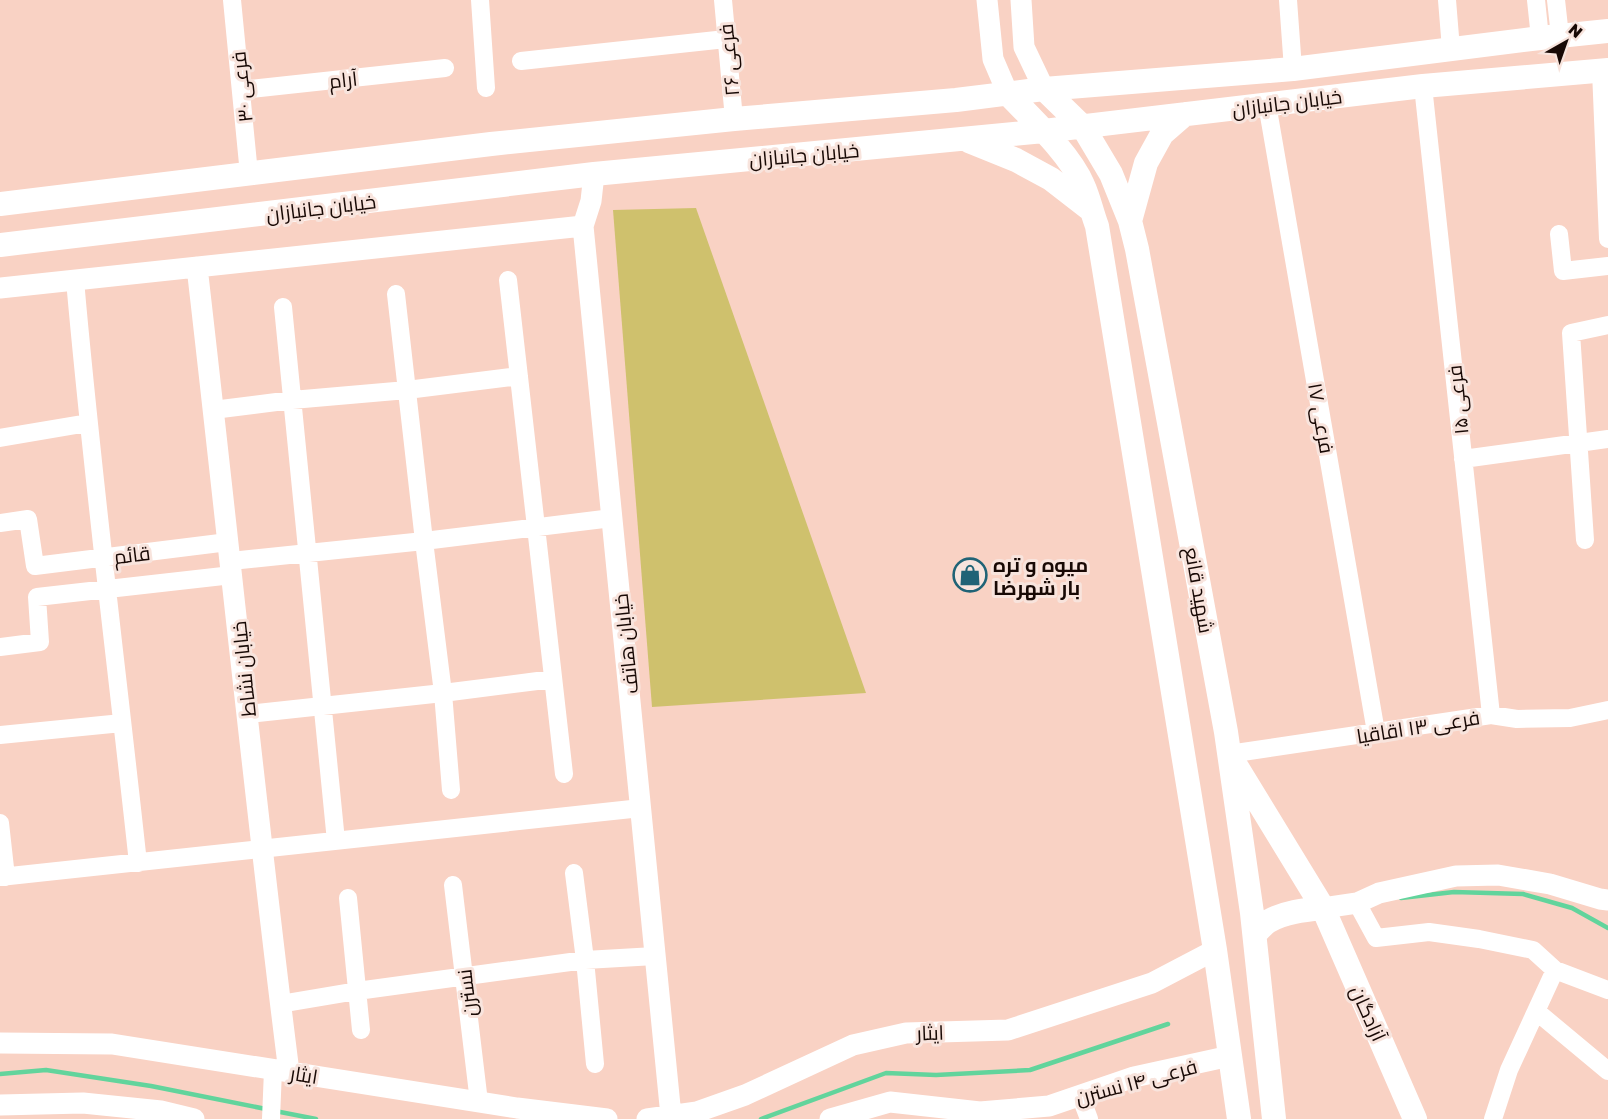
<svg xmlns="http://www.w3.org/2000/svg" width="1608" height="1119" viewBox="0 0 1608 1119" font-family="'Golos Text',Cairo,sans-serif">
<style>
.green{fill:#cfc16d}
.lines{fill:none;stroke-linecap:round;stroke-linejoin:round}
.stream{stroke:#62d49c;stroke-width:4.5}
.minor{stroke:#fff;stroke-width:18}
.tertiary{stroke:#fff;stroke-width:21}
.secondary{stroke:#fff;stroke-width:24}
.labels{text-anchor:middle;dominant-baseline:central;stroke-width:6;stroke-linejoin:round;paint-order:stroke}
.street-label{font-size:20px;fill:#180905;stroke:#f8e4dd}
.poi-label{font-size:20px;font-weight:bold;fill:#180905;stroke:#f8e4dd;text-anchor:start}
</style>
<rect width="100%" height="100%" fill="#f9d2c4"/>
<path class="green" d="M696,208L866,693L652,707L613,210Z"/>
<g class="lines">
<path class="stream" d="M1401,898L1454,892L1523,894L1572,908L1608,928
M0,1074L46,1070L151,1086L266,1109
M275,1111L316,1119
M761,1119L886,1073L936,1075L1030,1070L1168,1024"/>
<path class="minor" d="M232,0L249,174
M480,0L486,88
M723,0L734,119
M1288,0L1293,69
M1447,0L1451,49
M1536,0L1540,38
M1556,0L1560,36
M521,61L726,39
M1601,71L1608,239
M1423,86L1491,715
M241,90L445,68
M1267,104L1376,732
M1559,234L1563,271L1608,266
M75,280C92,475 117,669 138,863
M508,280L564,774
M396,294L424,541L443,693L451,790
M283,307L336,841
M213,410L292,400L407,390L519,376
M0,438L88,423
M1463,459L1608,439
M0,523L28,519L35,566L228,542
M1585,540L1571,333L1608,325
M231,561L424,541L612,518
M0,647L40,642L37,597L232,575
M248,714L443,693L553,679
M0,735L122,723
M1229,754L1491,715L1517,719L1570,718L1608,710
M0,823L6,877
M574,873L585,960L595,1064
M0,877L641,808
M453,885L479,1102
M348,898L361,1030
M1357,903L1376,938L1429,932L1479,939L1533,950L1555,970L1608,990
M280,1004L357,991L585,960L655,956
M1536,1011L1608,1071
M1080,1095L1089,1119
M271,1119L273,1070
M1493,1119L1509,1070L1555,970"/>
<path class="tertiary" d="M987,0L993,59L1008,94
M1021,0L1024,47L1044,89
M594,174L591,201L583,226L671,1116
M197,267C228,535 255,804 289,1072
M0,288L583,226
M1323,908L1357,903L1379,893L1456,876L1498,875L1550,884L1600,899L1608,900
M0,1043L112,1044L517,1108L607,1119
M0,1105L83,1103L161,1111L194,1119
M647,1119L697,1112L745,1095L853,1045L906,1033L1008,1030L1152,983L1215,950
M830,1119L890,1102L980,1112L1049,1106L1134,1077L1230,1056"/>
<path class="secondary" d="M1044,89L1083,127L1111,174L1130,221L1137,249L1226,732L1252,913L1274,1119
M1008,94C1032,119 1070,154 1083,185C1089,198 1092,213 1097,226L1215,950L1239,1119
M969,141L1016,160L1051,179L1091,210
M0,204L491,144L734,119L956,100L1044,89L1293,69L1540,38L1608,31
M1130,221L1146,163L1162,134L1185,114
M0,245L594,174L1044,131L1423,86L1608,70
M1235,764L1323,908C1305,910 1285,912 1269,921C1264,924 1259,930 1255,934
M1323,908L1415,1119"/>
</g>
<defs>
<symbol id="shop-ring" viewBox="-11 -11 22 22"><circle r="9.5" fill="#f8e4dd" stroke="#206376" stroke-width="1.5"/><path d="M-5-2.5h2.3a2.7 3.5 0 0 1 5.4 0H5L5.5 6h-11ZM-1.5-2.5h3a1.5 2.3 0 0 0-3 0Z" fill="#206376"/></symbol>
</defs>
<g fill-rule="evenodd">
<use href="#shop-ring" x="951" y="556" width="38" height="38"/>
</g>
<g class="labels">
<g class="street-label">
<text transform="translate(728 60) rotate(-95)">فرعی ۲۶</text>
<text transform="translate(343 79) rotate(-6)">آرام</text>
<text transform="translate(241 87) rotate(-96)">فرعی ۳۰</text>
<text transform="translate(1287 102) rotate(-7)">خیابان جانبازان</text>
<text transform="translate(804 154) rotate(-5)">خیابان جانبازان</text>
<text transform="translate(321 207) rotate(-7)">خیابان جانبازان</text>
<text transform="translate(1457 400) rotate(-96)">فرعی ۱۵</text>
<text transform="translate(1322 418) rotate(80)">فرعی ۱۷</text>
<text transform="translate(132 554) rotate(-7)">قائم</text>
<text transform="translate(1200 590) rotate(80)">شهید قانع</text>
<text transform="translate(625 644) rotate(-96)">خیابان هاتف</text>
<text transform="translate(243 669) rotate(-96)">خیابان نشاط</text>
<text transform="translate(1418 726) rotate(-9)">فرعی ۱۳ اقاقیا</text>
<text transform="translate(466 993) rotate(-97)">نسترن</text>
<text transform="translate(1369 1013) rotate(66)">آزادگان</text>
<text transform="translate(930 1032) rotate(-2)">ایثار</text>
<text transform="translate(304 1074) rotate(9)">ایثار</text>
<text transform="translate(1136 1081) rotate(-15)">فرعی ۱۴ نسترن</text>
</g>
<g class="poi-label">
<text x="993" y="564">میوه و تره<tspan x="993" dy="23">بار شهرضا</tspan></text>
</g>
</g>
<g transform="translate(1566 42) rotate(40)" stroke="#f8e4dd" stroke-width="4.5" paint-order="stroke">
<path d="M0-4.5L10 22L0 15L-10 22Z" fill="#180905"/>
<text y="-9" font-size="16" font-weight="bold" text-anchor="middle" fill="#180905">N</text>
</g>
</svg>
